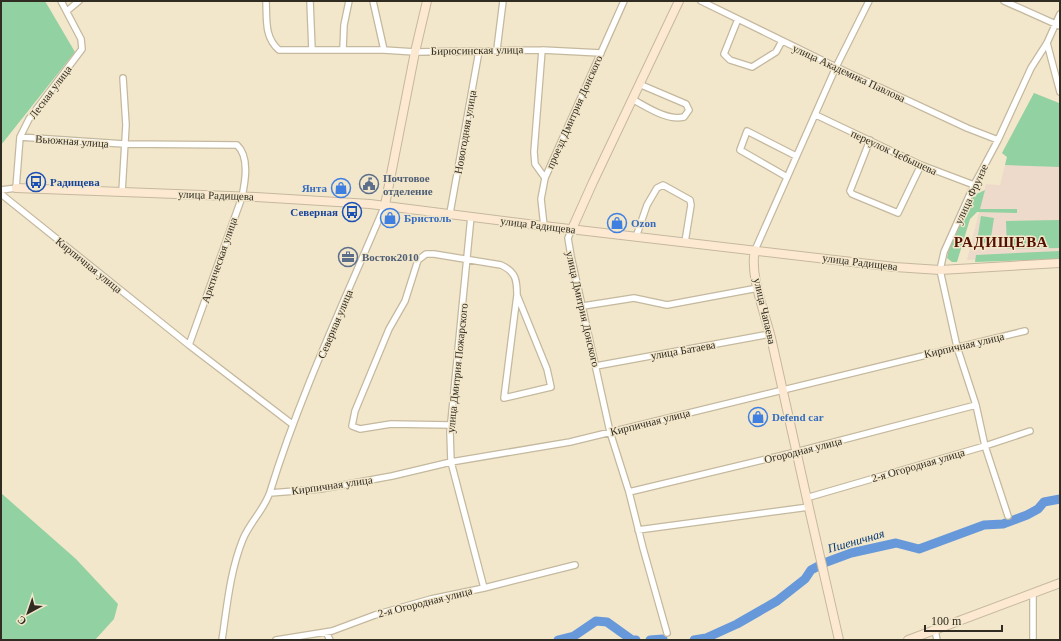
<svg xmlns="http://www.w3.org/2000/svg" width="1061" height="641" viewBox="0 0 1061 641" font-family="'Times New Roman',serif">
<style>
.education{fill:#eddaca}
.green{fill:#91d1a2}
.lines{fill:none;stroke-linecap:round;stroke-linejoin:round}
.river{stroke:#6799da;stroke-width:9}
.street-casing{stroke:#c4b89e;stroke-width:8}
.secondary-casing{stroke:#c4b89e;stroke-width:10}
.street{stroke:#fff;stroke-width:5.5}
.secondary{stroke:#fde9d2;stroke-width:8}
.labels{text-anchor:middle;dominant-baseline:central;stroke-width:3;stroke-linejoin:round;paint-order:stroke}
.street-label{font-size:11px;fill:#312c22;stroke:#f3e7cb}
.service-label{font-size:11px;font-weight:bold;fill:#4e5e75;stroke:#f3e7cb;text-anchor:start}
.transit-label{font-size:11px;font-weight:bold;fill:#164399;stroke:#f3e7cb;text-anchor:start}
.shop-label{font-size:11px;font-weight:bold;fill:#366cbe;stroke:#f3e7cb;text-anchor:start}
.water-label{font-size:12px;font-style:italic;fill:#033772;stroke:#f3e7cb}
.district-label{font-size:15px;font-weight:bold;letter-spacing:1px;fill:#521000;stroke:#f3e7cb}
</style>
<rect width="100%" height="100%" fill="#f3e7cb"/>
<path class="education" d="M1034,93L1059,103L1060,106V257L967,260L986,184L1000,185L1007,157L1002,153Z"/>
<path class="green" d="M1,1H45L75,52L1,145Z
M1034,93L1059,103L1060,167L1005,165L1007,157L1002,153Z
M985,190L980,209H1017V213L977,212L970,219L957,262H952L947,258L949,248L974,195Z
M981,216L994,218L990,244L977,241Z
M1060,220V248L1007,249L1006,221Z
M1060,251V259L975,262L976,255Z
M1,493L76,559L118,604L114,619L95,640H1Z"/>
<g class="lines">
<path class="river" d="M558,640L574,636L596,621L607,622L632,640H636
M650,640L663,639
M694,640L706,638L737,624L777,601L805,579L811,570L824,563L851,553L896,543L919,549L984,525L1003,524L1027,515L1038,509L1044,502L1060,499"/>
<defs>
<path id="street" d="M266,1C267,19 264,37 279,50H384L415,52L542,50L534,152L535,164L545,178
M310,1L312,50
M373,1L384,50
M701,1L836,67L967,128L998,140
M1004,1L1060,26
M67,11L79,1
M738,19L724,54L730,60L752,67L776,52L782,41
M1047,43L1060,92
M343,49L344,25L349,1
M497,49L503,1
M542,50L601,53
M632,99C647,107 667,121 684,117L689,110L686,104L639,84
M816,115L921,165L974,185
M20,137L124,144L237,145C250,157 245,182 242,197L189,345
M870,140L850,191L852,194L898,213L921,165
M787,177L740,150L747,131L796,156
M1,190L16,188L20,137L29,119L82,49L81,39L61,1
M122,192L126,125L123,78
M1,194L189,345L292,424
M450,213L479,51
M471,216L450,432L451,462L484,588
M544,226L541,199L545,178L624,1
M572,229L568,238L571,256L610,432L629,492L643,548L667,633
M636,237L647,205L657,188L663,185L690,200L691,205L685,242
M755,250L836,67L869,1
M517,295L547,369L551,387L504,398Z
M583,306L634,298L667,305L758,288
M596,366L770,334
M450,425L391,424L360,429L352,426L355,411L389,329L405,301L418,260L426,254H434L501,265C516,272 517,280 517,295
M629,492L796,452L976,405
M270,493L321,489L392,476L451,462L570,442L1025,331
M806,498L985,446L1030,431
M1008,516L985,446L976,405L957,347L940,270L944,252L974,185L998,140L1031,68L1047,43L1060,14
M638,530L809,507
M935,630L937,640
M326,632L330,640
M222,640C227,606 230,571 243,539C250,522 264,510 270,492C300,394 345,300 385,205
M276,640L332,631L375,615L431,599L484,588L575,565
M1033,640V593"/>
<path id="secondary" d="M16,188L256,197L370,204L544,226L895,267L940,270L1060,263
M385,205L415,52L427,1
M572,229L593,182L679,1
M755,250C749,276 766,315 772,342C794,441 816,541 839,640
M908,640L1060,583"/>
</defs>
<use href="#street" class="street-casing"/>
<use href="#secondary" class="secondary-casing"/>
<use href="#street" class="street"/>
<use href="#secondary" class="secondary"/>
</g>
<defs>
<symbol id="bus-ring" viewBox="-11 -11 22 22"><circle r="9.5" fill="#f3e7cb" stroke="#1a4fb4" stroke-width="1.5"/><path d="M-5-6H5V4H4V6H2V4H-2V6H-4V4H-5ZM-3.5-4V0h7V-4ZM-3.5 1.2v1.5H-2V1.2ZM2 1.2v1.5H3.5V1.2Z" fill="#1a4fb4"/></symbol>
<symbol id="civic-ring" viewBox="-11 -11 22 22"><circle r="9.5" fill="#f3e7cb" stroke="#5c6f8a" stroke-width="1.5"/><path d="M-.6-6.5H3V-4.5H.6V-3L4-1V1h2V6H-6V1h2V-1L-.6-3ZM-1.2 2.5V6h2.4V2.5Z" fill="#5c6f8a"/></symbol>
<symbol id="shop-ring" viewBox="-11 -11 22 22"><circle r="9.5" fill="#f3e7cb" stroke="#3f7fe0" stroke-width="1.5"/><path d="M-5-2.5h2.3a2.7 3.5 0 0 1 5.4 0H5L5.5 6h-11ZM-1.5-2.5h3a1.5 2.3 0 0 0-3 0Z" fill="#3f7fe0"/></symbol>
<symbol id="office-ring" viewBox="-11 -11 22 22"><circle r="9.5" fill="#f3e7cb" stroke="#5c6f8a" stroke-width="1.5"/><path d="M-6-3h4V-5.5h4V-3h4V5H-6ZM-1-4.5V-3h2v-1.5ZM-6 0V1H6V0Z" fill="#5c6f8a"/></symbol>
</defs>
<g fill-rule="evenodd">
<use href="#bus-ring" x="25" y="171" width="22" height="22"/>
<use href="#civic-ring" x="358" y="173" width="22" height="22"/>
<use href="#shop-ring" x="330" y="177" width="22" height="22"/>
<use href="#bus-ring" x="341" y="201" width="22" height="22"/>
<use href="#shop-ring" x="379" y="207" width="22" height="22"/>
<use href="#shop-ring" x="606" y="212" width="22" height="22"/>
<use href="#office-ring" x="337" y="246" width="22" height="22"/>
<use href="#shop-ring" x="747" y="406" width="22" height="22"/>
</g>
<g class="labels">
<g class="street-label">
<text transform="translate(477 50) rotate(-1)">Бирюсинская улица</text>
<text transform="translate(849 73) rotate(25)">улица Академика Павлова</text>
<text transform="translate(50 92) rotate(-53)">Лесная улица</text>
<text transform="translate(574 112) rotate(-66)">проезд Дмитрия Донского</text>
<text transform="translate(465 132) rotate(-80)">Новогодняя улица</text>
<text transform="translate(72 141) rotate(4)">Вьюжная улица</text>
<text transform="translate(894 152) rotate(25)">переулок Чебышева</text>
<text transform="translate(971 194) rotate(-65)">улица Фрунзе</text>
<text transform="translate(216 195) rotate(2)">улица Радищева</text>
<text transform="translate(538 225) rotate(7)">улица Радищева</text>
<text transform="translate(219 260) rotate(-71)">Арктическая улица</text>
<text transform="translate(860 262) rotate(7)">улица Радищева</text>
<text transform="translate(89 265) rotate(39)">Кирпичная улица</text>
<text transform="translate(583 309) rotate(77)">улица Дмитрия Донского</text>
<text transform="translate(765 311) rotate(77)">улица Чапаева</text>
<text transform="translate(335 324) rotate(-67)">Северная улица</text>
<text transform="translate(964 345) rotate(-13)">Кирпичная улица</text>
<text transform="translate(683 350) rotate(-10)">улица Батаева</text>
<text transform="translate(457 368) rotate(-84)">улица Дмитрия Пожарского</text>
<text transform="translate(650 422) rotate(-14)">Кирпичная улица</text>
<text transform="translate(803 450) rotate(-14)">Огородная улица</text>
<text transform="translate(918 465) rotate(-16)">2-я Огородная улица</text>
<text transform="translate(332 485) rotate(-8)">Кирпичная улица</text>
<text transform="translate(425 602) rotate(-14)">2-я Огородная улица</text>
</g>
<g class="service-label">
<text x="383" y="178">Почтовое<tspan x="383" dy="13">отделение</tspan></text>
<text x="362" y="257">Восток2010</text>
</g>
<g class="transit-label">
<text x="50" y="182">Радищева</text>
<text x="338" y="212" text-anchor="end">Северная</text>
</g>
<g class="shop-label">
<text x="327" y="188" text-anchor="end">Янта</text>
<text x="404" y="218">Бристоль</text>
<text x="631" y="223">Ozon</text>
<text x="772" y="417">Defend car</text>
</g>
<g class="water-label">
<text transform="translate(856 541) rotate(-16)">Пшеничная</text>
</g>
<g class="district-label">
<text x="1001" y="242">РАДИЩЕВА</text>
</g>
</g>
<rect width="1061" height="641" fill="none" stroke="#312c22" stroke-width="4"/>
<g transform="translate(28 613) rotate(220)" stroke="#f3e7cb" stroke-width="3" paint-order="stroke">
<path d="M0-3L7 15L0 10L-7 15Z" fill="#312c22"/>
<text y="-6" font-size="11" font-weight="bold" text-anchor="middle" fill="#312c22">С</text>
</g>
<path d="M925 625v6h77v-6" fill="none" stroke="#312c22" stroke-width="2"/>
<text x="931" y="625" font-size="12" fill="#312c22" stroke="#f3e7cb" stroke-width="3" paint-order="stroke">100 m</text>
</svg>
